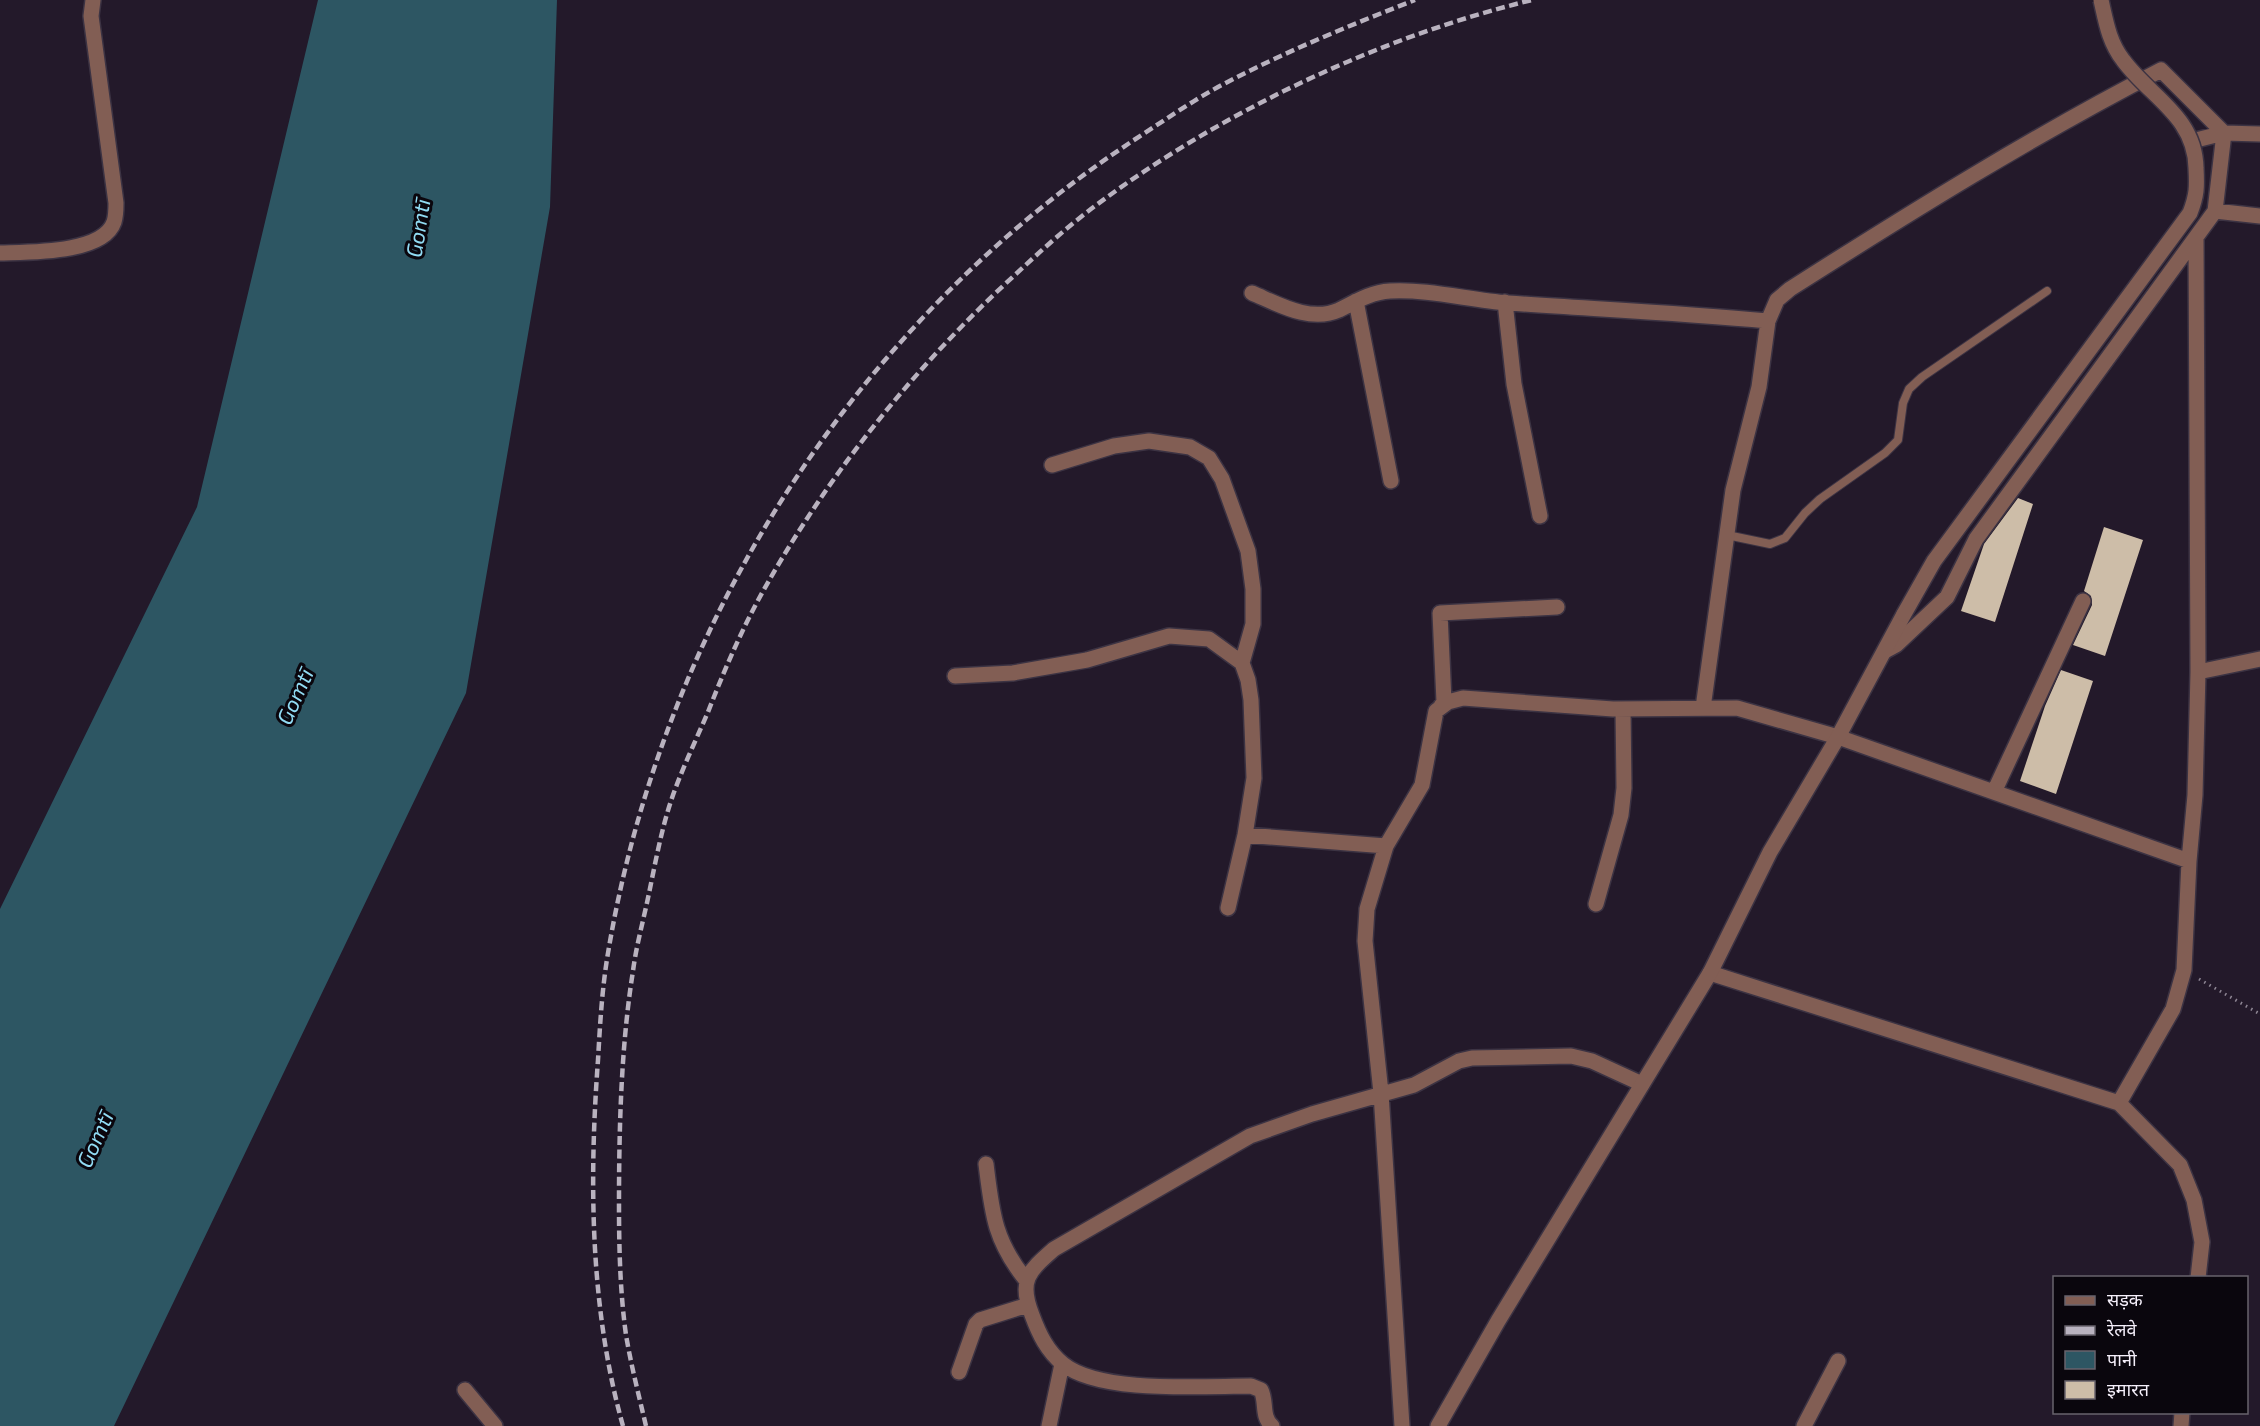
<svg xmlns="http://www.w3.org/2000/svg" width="2260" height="1426" viewBox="0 0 2260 1426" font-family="'Exo 2','Noto Sans Devanagari',sans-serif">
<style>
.water{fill:#2d5663}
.building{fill:#cdbda8}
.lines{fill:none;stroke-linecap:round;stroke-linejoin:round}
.service-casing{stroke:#3c3343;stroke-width:10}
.minor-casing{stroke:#3c3343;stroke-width:18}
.tertiary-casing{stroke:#3c3343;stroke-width:18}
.path{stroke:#8e8694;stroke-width:3;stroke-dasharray:1.5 4.5;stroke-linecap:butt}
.service{stroke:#825e54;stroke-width:8}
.minor{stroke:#825e54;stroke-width:15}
.tertiary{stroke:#825e54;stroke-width:15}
.rail{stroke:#b9b2bf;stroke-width:4.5;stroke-dasharray:9 4.5;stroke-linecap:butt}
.tertiary-bridge-casing{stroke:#3c3343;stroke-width:18;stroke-linecap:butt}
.tertiary-bridge{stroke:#825e54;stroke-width:15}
.labels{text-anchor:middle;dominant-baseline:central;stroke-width:6;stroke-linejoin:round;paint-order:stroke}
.water-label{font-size:22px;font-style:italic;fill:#91dbf3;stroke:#0a060d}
</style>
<rect width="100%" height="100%" fill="#23192a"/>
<path class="water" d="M318,0H557L550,207L466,693L114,1426H0V909L197,507Z"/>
<path class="building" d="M2018,498L2033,504L1995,622L1961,611L1984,544Z
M2104,527L2143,540L2105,656L2073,645L2092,605L2091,596L2084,591Z
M2061,670L2093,681L2056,794L2020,781L2045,706Z"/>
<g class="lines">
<defs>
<path id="service" d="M1727,535L1770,544L1785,538L1805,513L1820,499L1885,453L1898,440L1903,403L1909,389L1922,377L2047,291"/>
<path id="minor" d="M2192,141L2224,133L2260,134
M2215,211L2260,216
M0,253C28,252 103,254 114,222C116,216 116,209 116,203L91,16L93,0
M1252,293C1278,304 1310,323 1339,310C1355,302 1371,292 1390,291C1429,289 1469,300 1508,303C1595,309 1681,313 1768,321
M1356,301L1391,481
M1505,302L1514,384L1540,516
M1052,465L1114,446L1149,441L1190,447L1209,458L1222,479L1248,551L1253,589V624L1242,663
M2198,672L2260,659
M955,676L1013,673L1087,660L1169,636L1209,639L1242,663L1248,680L1251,700L1254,778L1245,835L1228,908
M1441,706L1444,702L1440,613L1557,607
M1703,708L1733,490L1759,387L1768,321L1777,300L1790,289C1911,212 2033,136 2161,70L2224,133L2215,211L1976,539L1947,597L1896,645L1885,651
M1994,792L2083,601
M1245,835L1386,846
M1596,904L1621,815L1624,788L1623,709
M1710,973L2119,1103L2180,1165L2194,1200L2202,1242L2198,1278
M2119,1103L2173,1009L2184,970L2189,861L2195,795L2198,672L2196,237
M986,1164C992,1213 994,1240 1026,1280
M959,1372L976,1324L980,1320L1028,1305
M465,1390L495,1426
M1049,1426L1062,1364
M1272,1426C1261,1416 1267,1402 1261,1390L1251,1386C1203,1386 1100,1394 1063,1364C1047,1351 1039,1334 1032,1315C1018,1280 1029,1271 1054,1249L1250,1136L1312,1114L1414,1085L1459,1061L1472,1058L1571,1056L1592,1061L1642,1084
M1402,1426L1381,1093L1365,941L1367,909L1386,846L1422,785L1436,711L1448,702L1463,698L1613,709L1737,708L1838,737L2189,861
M1804,1426L1838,1361
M2181,1426L2182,1412"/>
<path id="tertiary" d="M1438,1426L1498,1321L1710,973L1770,852L1838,737L1904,614"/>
</defs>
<use href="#service" class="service-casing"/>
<use href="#minor" class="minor-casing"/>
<use href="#tertiary" class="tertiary-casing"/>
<path class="path" d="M2199,979L2260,1014"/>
<use href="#service" class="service"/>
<use href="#minor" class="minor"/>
<use href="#tertiary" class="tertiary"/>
<path class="rail" d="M623,1426C590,1309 589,1181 598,1060C600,1025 602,988 608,953C663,624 855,323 1134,140C1162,122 1189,103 1218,87C1282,53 1348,26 1415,0
M646,1426C639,1396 631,1365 626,1335C620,1292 619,1247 619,1204C619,1129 621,1046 633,971C636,947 643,922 648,898C655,865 661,830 672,798C682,769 696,740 708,712C724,671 741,631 762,593C826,478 908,375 1003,286C1033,258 1063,230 1095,206C1221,112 1379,37 1532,0"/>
<defs>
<path id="tertiary-bridge" d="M1904,614L1934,561L2190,213C2197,195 2197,187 2196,168C2195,116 2150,97 2123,60C2109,42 2106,22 2101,0"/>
</defs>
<use href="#tertiary-bridge" class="tertiary-bridge-casing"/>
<use href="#tertiary-bridge" class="tertiary-bridge"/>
</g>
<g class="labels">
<g class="water-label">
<text transform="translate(417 228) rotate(-81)">Gomtī</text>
<text transform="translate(294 696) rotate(-66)">Gomtī</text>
<text transform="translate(94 1139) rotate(-66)">Gomtī</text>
</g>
</g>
<rect x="2053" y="1276" width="195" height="138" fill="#0a060d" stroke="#68636c" stroke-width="1.5"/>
<rect x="2065" y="1296" width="30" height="9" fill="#825e54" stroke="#68636c" stroke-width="1.5"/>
<text x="2107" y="1306" font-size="18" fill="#f5effa">सड़क</text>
<rect x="2065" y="1326" width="30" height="9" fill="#b9b2bf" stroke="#68636c" stroke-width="1.5"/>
<text x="2107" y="1336" font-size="18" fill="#f5effa">रेलवे</text>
<rect x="2065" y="1351" width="30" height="18" fill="#2d5663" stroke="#68636c" stroke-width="1.5"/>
<text x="2107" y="1366" font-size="18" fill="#f5effa">पानी</text>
<rect x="2065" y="1381" width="30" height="18" fill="#cdbda8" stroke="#68636c" stroke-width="1.5"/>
<text x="2107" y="1396" font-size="18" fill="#f5effa">इमारत</text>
</svg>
